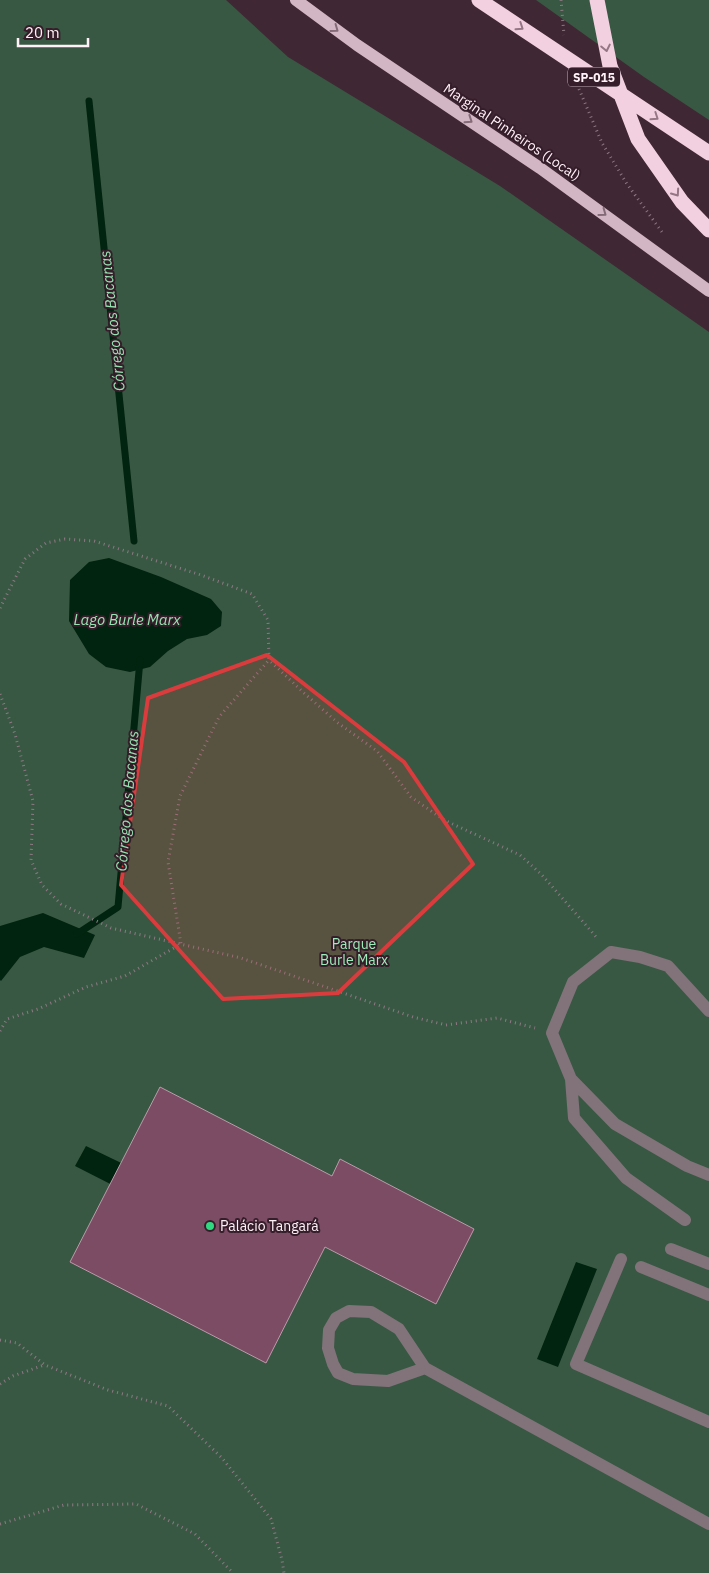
<svg xmlns="http://www.w3.org/2000/svg" width="709" height="1573" viewBox="0 0 709 1573" font-family="'IBM Plex Sans',sans-serif">
<style>
.green{fill:#385843}
.water{fill:#00240f}
.lines{fill:none;stroke-linecap:round;stroke-linejoin:round}
.stream{stroke:#00240f;stroke-width:7}
.building{fill:#7c4b64;stroke:#bb9baa}
.path{stroke:#8e7983;stroke-width:3;stroke-dasharray:1 4;stroke-linecap:butt}
.minor{stroke:#817379;stroke-width:12}
.major{stroke:#d2b6c3;stroke-width:12}
.highway{stroke:#f2d0e0;stroke-width:15}
.oneway{stroke:#947685}
.oneway2{stroke:#846a76}
.marked{fill:#da3c3d;fill-opacity:0.2;stroke:#da3c3d;stroke-width:4;stroke-linejoin:round}
.poi-dot{fill:#31d882;stroke:#351d2a;stroke-width:2}
.labels{text-anchor:middle;dominant-baseline:central;stroke-width:4;stroke-linejoin:round;paint-order:stroke}
.shield{fill:#351d2a;stroke:#c2b1ba;stroke-width:1}
.shield-label{font-size:12px;font-weight:bold;fill:#fff1f7}
.street-label{font-size:14px;fill:#fff1f7;stroke:#351d2a}
.park-label{font-size:14px;fill:#9eecb9;stroke:#351d2a}
.poi-label{font-size:14px;fill:#fff1f7;stroke:#351d2a;text-anchor:start}
.water-label{font-size:15px;font-style:italic;fill:#96e4b1;stroke:#351d2a}
</style>
<rect width="100%" height="100%" fill="#402734"/>
<path class="green" d="M0,0H226L288,57L500,186L709,332V1573H0Z
M536,0H709V120L644,77Z"/>
<path class="water" d="M109,558L161,577L211,599L222,612L221,626L207,635L187,639L168,651L150,667L130,672L106,667L89,654L69,621L70,580L89,562Z
M43,913L95,935L84,958L44,947L20,957L1,981L0,980V926Z
M86,1146L140,1172L128,1193L75,1166Z
M576,1262L597,1269L558,1367L537,1359Z"/>
<g class="lines">
<path class="stream" d="M89,101L134,541
M77,934L118,907L140,660"/>
</g>
<path class="building" d="M160,1087L332,1176L340,1159L474,1229L436,1304L325,1247L266,1363L70,1262Z"/>
<g class="lines">
<path class="path" d="M561,0L564,35
M579,89L602,143L627,184L662,232
M0,608L25,559L46,543L65,539L94,541L201,575L252,594L268,620L269,660L304,693L338,723L377,751L411,797L444,820L520,855L542,875L598,939
M0,694L15,734L33,801L31,860L42,885L61,904L111,928L241,958L413,1017L446,1025L497,1018L535,1028
M0,1031L7,1019L38,1009L86,987L125,976L181,944L168,862L180,796L219,717L269,660
M0,1340L17,1343L45,1365L108,1390L168,1406L222,1458L271,1519L282,1560L284,1573
M0,1384L13,1376L44,1365
M0,1524L64,1505L136,1504L195,1534L233,1573"/>
<path class="minor" d="M709,1011L668,966L640,957L611,952L573,982L552,1033L571,1079L615,1124L687,1166L709,1175
M571,1079L574,1118L626,1178L685,1220
M671,1249L709,1264
M621,1259L576,1364L709,1422
M641,1267L709,1295
M425,1368L388,1381L353,1379L338,1373L333,1364L328,1348L329,1330L336,1318L349,1311L371,1312L399,1329L425,1368L709,1524"/>
<path class="major" d="M296,0L357,45L540,168L709,291"/>
<path class="highway" d="M479,0L709,153
M597,0L610,66L638,139L682,202L709,230"/>
</g>
<defs><path id="oneway-chevron" d="M-2-3.5L2.5 0L-2 3.5" fill="none" stroke-width="1.6" stroke-linecap="round" stroke-linejoin="round" transform="scale(1.25)"/></defs>
<g class="oneway">
<use href="#oneway-chevron" transform="translate(520 27) rotate(34)"/>
<use href="#oneway-chevron" transform="translate(606 48) rotate(78)"/>
<use href="#oneway-chevron" transform="translate(655 117) rotate(34)"/>
<use href="#oneway-chevron" transform="translate(676 193) rotate(55)"/>
</g>
<g class="oneway2">
<use href="#oneway-chevron" transform="translate(335 29) rotate(36)"/>
<use href="#oneway-chevron" transform="translate(469 120) rotate(34)"/>
<use href="#oneway-chevron" transform="translate(603 213) rotate(36)"/>
</g>
<path class="marked" d="M267,655L404,762L473,864L338,993L223,999L121,885L148,698Z"/>
<circle class="poi-dot" cx="210" cy="1226" r="5"/>
<g class="labels">
<rect class="shield" x="568" y="67.5" width="52" height="19" rx="4"/>
<g class="shield-label">
<text x="594" y="77">SP-015</text>
</g>
<g class="street-label">
<text transform="translate(512 132) rotate(34)">Marginal Pinheiros (Local)</text>
</g>
<g class="park-label">
<text x="354" y="944">Parque<tspan x="354" dy="16">Burle Marx</tspan></text>
</g>
<g class="poi-label">
<text x="220" y="1226">Palácio Tangará</text>
</g>
<g class="water-label">
<text transform="translate(112 321) rotate(-96)">Córrego dos Bacanas</text>
<text x="127" y="619">Lago Burle Marx</text>
<text transform="translate(127 801) rotate(-85)">Córrego dos Bacanas</text>
</g>
</g>
<path d="M18 38v8h70v-8" fill="none" stroke="#fff1f7" stroke-width="2.5"/>
<text x="25" y="38" font-size="15" fill="#fff1f7" stroke="#351d2a" stroke-width="4" paint-order="stroke">20 m</text>
</svg>
